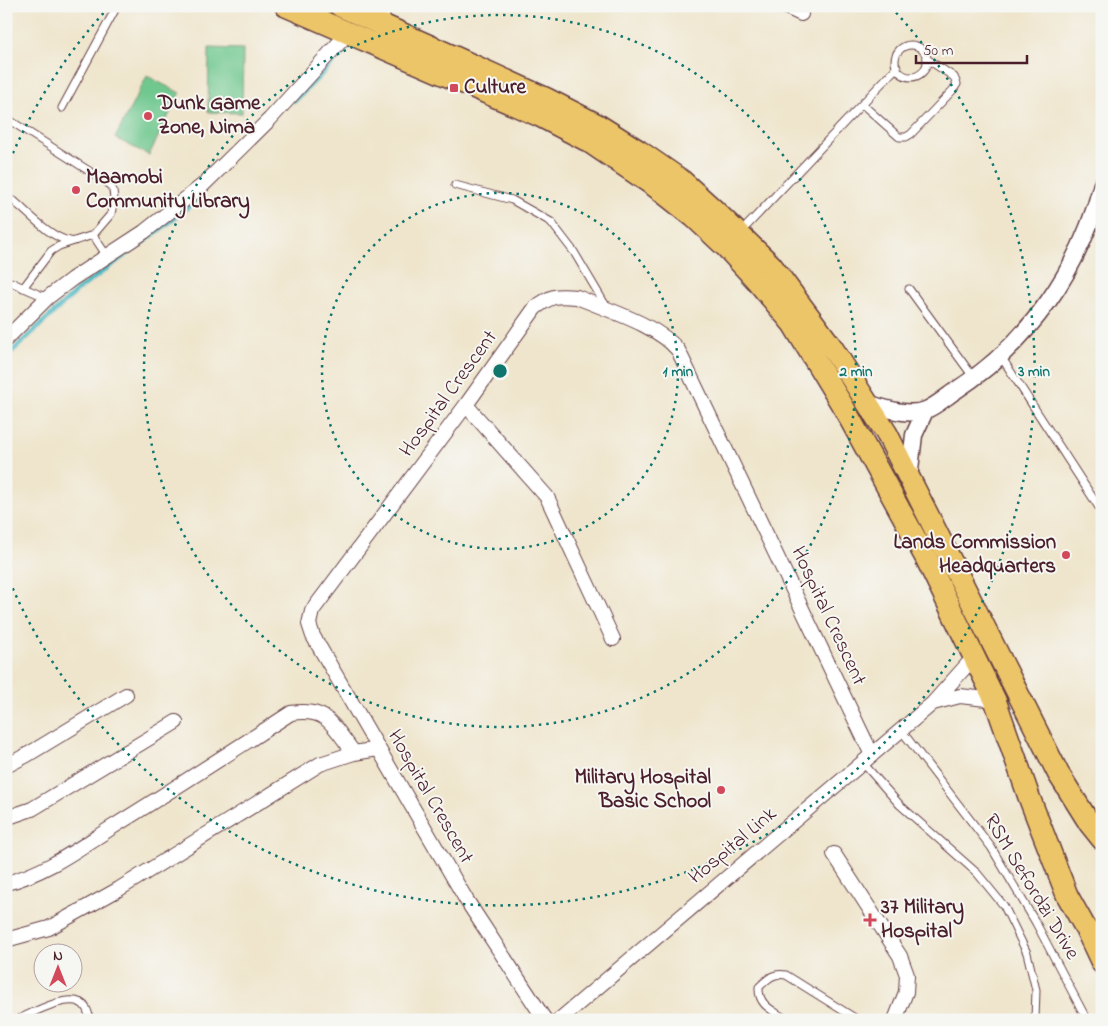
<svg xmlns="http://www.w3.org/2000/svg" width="1108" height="1026" viewBox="0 0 1108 1026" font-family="'Indie Flower',sans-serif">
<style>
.green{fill:#6fc88f;stroke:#5c745d}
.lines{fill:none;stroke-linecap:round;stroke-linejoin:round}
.stream{stroke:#4cb9c6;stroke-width:4.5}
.service-casing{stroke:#633d43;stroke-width:9}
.minor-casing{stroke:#633d43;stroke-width:16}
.tertiary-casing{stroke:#633d43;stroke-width:19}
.primary-casing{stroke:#633d43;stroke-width:24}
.service{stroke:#fff;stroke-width:7}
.minor{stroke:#fff;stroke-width:14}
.tertiary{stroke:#fff;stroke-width:16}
.primary{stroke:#edc569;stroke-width:21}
.ring{fill:none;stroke:#0f766e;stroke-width:2.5;stroke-dasharray:2.5 5}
.poi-dot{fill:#d1495b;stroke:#f6f6f2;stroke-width:2}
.labels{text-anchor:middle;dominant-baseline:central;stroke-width:4;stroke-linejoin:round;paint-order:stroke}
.poi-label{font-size:21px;font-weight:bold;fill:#4a1f2b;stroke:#f6f6f2;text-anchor:start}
.street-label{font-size:21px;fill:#4a1f2b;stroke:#f6f6f2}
.centre{fill:#0f766e;stroke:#f6f6f2;stroke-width:2.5}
.ring-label{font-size:15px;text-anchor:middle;font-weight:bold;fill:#0f766e;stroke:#f6f6f2;stroke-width:4;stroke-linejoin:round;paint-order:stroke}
</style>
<rect width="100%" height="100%" fill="#f6f6f2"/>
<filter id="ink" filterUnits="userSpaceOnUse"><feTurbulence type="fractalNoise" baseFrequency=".02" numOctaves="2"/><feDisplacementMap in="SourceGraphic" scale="10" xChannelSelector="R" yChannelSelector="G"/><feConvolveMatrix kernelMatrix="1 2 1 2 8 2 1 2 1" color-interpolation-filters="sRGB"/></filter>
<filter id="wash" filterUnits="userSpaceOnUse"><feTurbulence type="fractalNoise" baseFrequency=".0096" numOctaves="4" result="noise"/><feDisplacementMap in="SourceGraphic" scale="20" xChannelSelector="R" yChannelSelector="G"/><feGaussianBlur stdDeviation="1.12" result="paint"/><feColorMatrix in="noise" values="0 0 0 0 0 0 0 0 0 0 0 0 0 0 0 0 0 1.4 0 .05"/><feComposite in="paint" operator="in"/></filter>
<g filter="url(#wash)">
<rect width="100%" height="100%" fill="#efe5cc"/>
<path class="green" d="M209,48L243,49L242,113L208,112Z
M147,76L180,93L149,155L115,138Z"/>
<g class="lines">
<path class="stream" d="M295,101L348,48
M6,357L78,290L181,214L199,196"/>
</g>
</g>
<g filter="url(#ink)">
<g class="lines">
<defs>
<path id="service" d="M895 61a16 16 0 1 1 32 0a16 16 0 1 1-32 0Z
M862,104L899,137H906L911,134L953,90L957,84L954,77L927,59
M62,108L117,6
M6,118L108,183L113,190L114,199L111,214L93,235L59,246L51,251L23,288
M455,185L512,200L551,222L574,252L606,306
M14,201C28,213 52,239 70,241
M741,232L897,67
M93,235L107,256
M6,280L47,298
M909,289L974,378
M1000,355L1102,512
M901,730L991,847L1036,923L1087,1020
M863,763L900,805L977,873L1004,906L1027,953L1036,990L1035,1020
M17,1020C32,1013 75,989 86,1008C88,1011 89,1016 90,1020
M787,1020C773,1010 758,1006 759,987C769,978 772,973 786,975L858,1020"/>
<path id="minor" d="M784,6L801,14
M379,23L385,6
M6,339L47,298L72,279L144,232L203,185L270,119L348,33
M466,405L547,497L613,639
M933,703L960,696L995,700
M6,766L27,755L126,695
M6,818L32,809L176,722
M834,854L900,956L907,975L906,992L895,1020
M6,883C44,874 78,849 111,828C171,791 231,752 291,713C328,707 333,726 354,753
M6,940L49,928L119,889L320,764L354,753L378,749
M545,1020L467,901L313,636L309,624L312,611L466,405L535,308C552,295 556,295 577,297C607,310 658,325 678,350L872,755
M559,1020L933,703L975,656"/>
<path id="tertiary" d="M867,403C883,408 909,417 926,410C936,406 946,397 955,391C1029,343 1080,270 1102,184
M909,478L914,435L925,411"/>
<path id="primary" d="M286,6L540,116L588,141L656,187L694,217L725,246L758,282L793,324L844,408L926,558L995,700L1029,797L1067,895L1086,929L1102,963
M340,6L457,58L547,99L598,125L639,151L681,180L713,209L771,265L831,346L887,434L1058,773L1090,824L1102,839"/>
</defs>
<use href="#service" class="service-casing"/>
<use href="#minor" class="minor-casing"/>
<use href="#tertiary" class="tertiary-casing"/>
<use href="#primary" class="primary-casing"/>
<use href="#service" class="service"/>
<use href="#minor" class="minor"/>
<use href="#tertiary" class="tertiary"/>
<use href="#primary" class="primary"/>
</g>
</g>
<g class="ring">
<circle cx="500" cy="371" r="178"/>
<circle cx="500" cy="371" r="356"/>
<path d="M7 167A534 534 0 0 1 109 7M891 7A534 534 0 1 1 7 575"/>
</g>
<g class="poi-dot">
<rect x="449" y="83" width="10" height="10" rx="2.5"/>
<circle cx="148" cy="116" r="5"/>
<circle cx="76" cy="190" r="5"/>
<circle cx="1066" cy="555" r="5"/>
<circle cx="721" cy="790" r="5"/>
<path d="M867.5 912.5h5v5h5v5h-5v5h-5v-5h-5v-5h5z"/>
</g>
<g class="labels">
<g class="poi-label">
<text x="464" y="88">Culture</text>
<text x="158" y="104">Dunk Game<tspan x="158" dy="24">Zone, Nima</tspan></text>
<text x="86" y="178">Maamobi<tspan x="86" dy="24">Community Library</tspan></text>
<text x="1056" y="543" text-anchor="end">Lands Commission<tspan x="1056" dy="24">Headquarters</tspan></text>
<text x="711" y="778" text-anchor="end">Military Hospital<tspan x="711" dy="24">Basic School</tspan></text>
<text x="881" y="908">37 Military<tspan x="881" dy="24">Hospital</tspan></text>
</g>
<g class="street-label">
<text transform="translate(449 394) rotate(-54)">Hospital Crescent</text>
<text transform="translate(828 616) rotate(65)">Hospital Crescent</text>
<text transform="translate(430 797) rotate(60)">Hospital Crescent</text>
<text transform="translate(733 846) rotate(-40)">Hospital Link</text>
<text transform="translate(1031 887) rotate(59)">RSM Sefordzi Drive</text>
</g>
</g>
<circle cx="500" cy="371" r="8" class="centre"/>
<g class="ring-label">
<text x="678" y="376">1 min</text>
<text x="856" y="376">2 min</text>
<text x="1034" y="376">3 min</text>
</g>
<rect width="1108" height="1026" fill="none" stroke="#f6f6f2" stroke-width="25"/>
<g transform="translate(58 968)"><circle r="24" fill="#f6f6f2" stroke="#b1a0a2"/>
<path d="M0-4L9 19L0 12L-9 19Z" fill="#d1495b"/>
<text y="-8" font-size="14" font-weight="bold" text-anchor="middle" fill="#4a1f2b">N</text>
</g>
<path d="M916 55v8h111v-8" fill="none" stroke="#4a1f2b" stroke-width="2.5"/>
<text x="923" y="55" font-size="15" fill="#4a1f2b" stroke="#f6f6f2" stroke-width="4" paint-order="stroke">50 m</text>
</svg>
